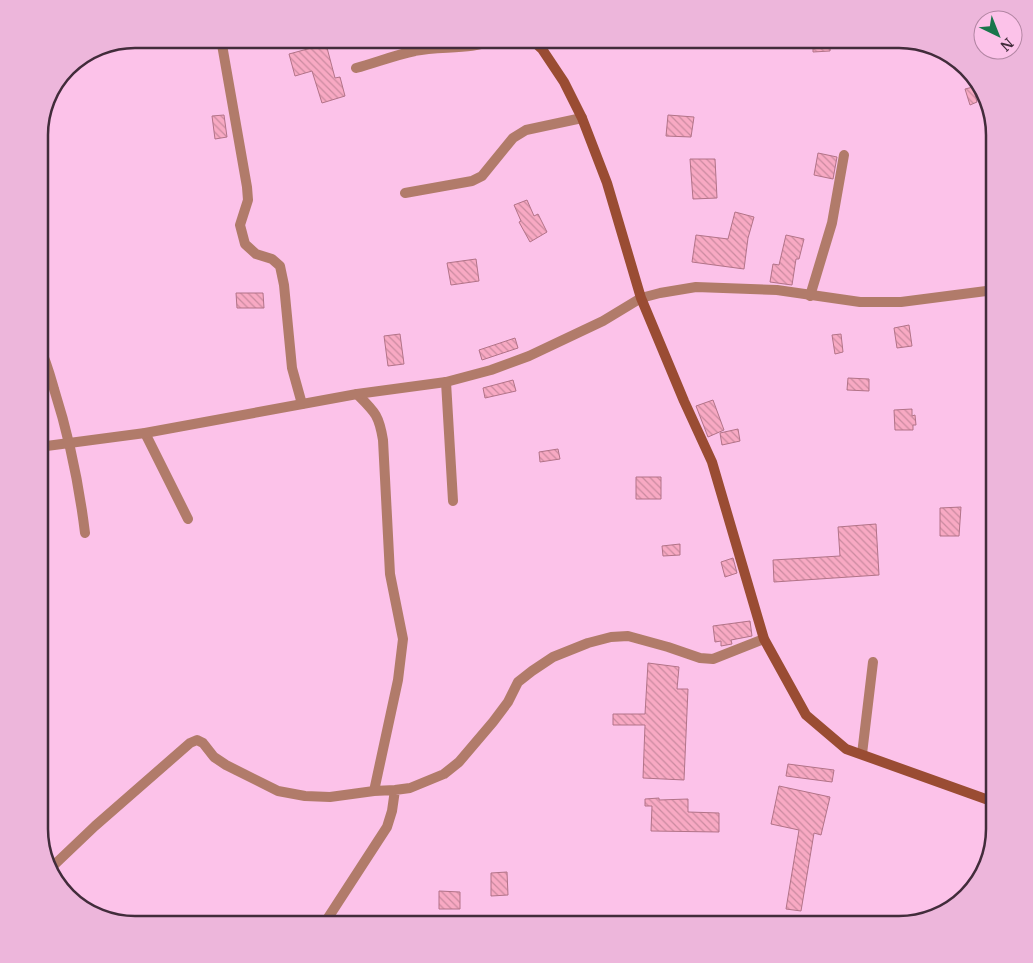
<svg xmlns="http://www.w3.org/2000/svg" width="1033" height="963" viewBox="0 0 1033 963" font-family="Merriweather,serif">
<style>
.building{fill:url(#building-back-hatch);stroke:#b27388}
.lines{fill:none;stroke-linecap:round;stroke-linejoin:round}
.minor{stroke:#b17b6a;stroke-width:10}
.tertiary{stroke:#b17b6a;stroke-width:10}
.secondary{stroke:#9a4c33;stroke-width:10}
.rim{fill:none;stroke:#422c3b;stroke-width:2.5}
</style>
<defs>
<pattern id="building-back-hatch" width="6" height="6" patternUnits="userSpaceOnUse" patternTransform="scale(1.25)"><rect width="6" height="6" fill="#f8a9c3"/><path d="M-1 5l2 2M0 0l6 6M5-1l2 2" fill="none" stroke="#ca8aa0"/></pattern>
</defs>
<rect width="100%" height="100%" fill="#fcc2e9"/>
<path class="building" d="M669,39H694V48L669,47Z
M813,39H831L830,51L813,52Z
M326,44L335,78L340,77L345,96L322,103L312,71L295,76L289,54Z
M973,87L977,102L970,105L965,89Z
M224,115L227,137L215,139L212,116Z
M668,115L694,117L691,137L666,136Z
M818,153L837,157L833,179L814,175Z
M690,159H715L717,198L693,199Z
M527,200L534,216L538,214L547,232L530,242L519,222L521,221L514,205Z
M735,212L754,217L748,238L744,269L692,262L696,235L728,239Z
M786,235L804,239L799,259H796L792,285L770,282L773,264L779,265Z
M476,259L479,281L451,285L447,263Z
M236,293H263L264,308H237Z
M909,325L912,346L897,348L894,328Z
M400,334L404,364L388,366L384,336Z
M841,334L843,352L835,354L832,335Z
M515,338L518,348L482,360L479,350Z
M848,378L869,379V391L847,390Z
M513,380L516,391L485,398L483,388Z
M713,400L724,430L708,437L696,406Z
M912,409V416L915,415L916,425H913V430H895L894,410Z
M738,429L740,441L722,445L720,433Z
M558,449L560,459L540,462L539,452Z
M636,477H661V499H636Z
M961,507L959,536H940V508Z
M876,524L879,575L774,582L773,560L840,556L838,527Z
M680,544V555L663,556L662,546Z
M733,558L737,573L725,577L721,562Z
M750,621L752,636L731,640L732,644L721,646V641L715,642L713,626Z
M648,663L679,667L677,689H688L684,780L643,778L645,725H613V714H645Z
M788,764L834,770L832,782L786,776Z
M779,786L830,797L821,835L814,833L801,911L786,909L799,830L771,824Z
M659,798V800L688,799V812L719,813V832L651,831L652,806H645V799Z
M507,872L508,895L491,896V873Z
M439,891L460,892V909H439Z"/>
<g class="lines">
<path class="minor" d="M221,39L247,187L248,200L240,225L245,244L256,254L272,259L280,266L284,285L292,368L302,404
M356,68C375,63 395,55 415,51C441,45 471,51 495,39
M405,193L472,181L482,176L513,138L526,130L582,118
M810,296L832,223L844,155
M39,346C46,360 50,375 54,389C69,436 79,484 85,533
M446,382L453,501
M357,394C375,412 379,415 383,440L390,574L403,639L398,680L374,791
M145,433L188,519
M862,754L873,662
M53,866L95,826L190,743L197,740L203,743L214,757L226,765L278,791L305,796L330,797L374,791L395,790L410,788L444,774L459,762L493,722L508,702L518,682L532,671L553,657L588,643L611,637L628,636L668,647L700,658L713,659L764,639
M324,924L387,827L392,811L395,790"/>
<path class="tertiary" d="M39,447L145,433L357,394L446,382L491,370L529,356L603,321L641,298L660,293L696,287L777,290L860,302H901L994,290"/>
<path class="secondary" d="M531,39L542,49L564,82L582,118L607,183L641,298L684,401L712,462L764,639L806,715L846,749L994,802"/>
</g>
<path d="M0 0H1033V963H0ZM135 48H899A87 87 0 0 1 986 135V829A87 87 0 0 1 899 916H135A87 87 0 0 1 48 829V135A87 87 0 0 1 135 48Z" fill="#edb6db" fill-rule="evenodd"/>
<path class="rim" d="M135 48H899A87 87 0 0 1 986 135V829A87 87 0 0 1 899 916H135A87 87 0 0 1 48 829V135A87 87 0 0 1 135 48Z"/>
<g transform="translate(998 35) rotate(137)"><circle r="24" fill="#fcc2e9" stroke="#b286a3"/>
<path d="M0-4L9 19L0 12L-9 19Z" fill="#19764c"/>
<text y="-8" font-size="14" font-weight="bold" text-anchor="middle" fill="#422c3b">N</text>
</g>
</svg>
